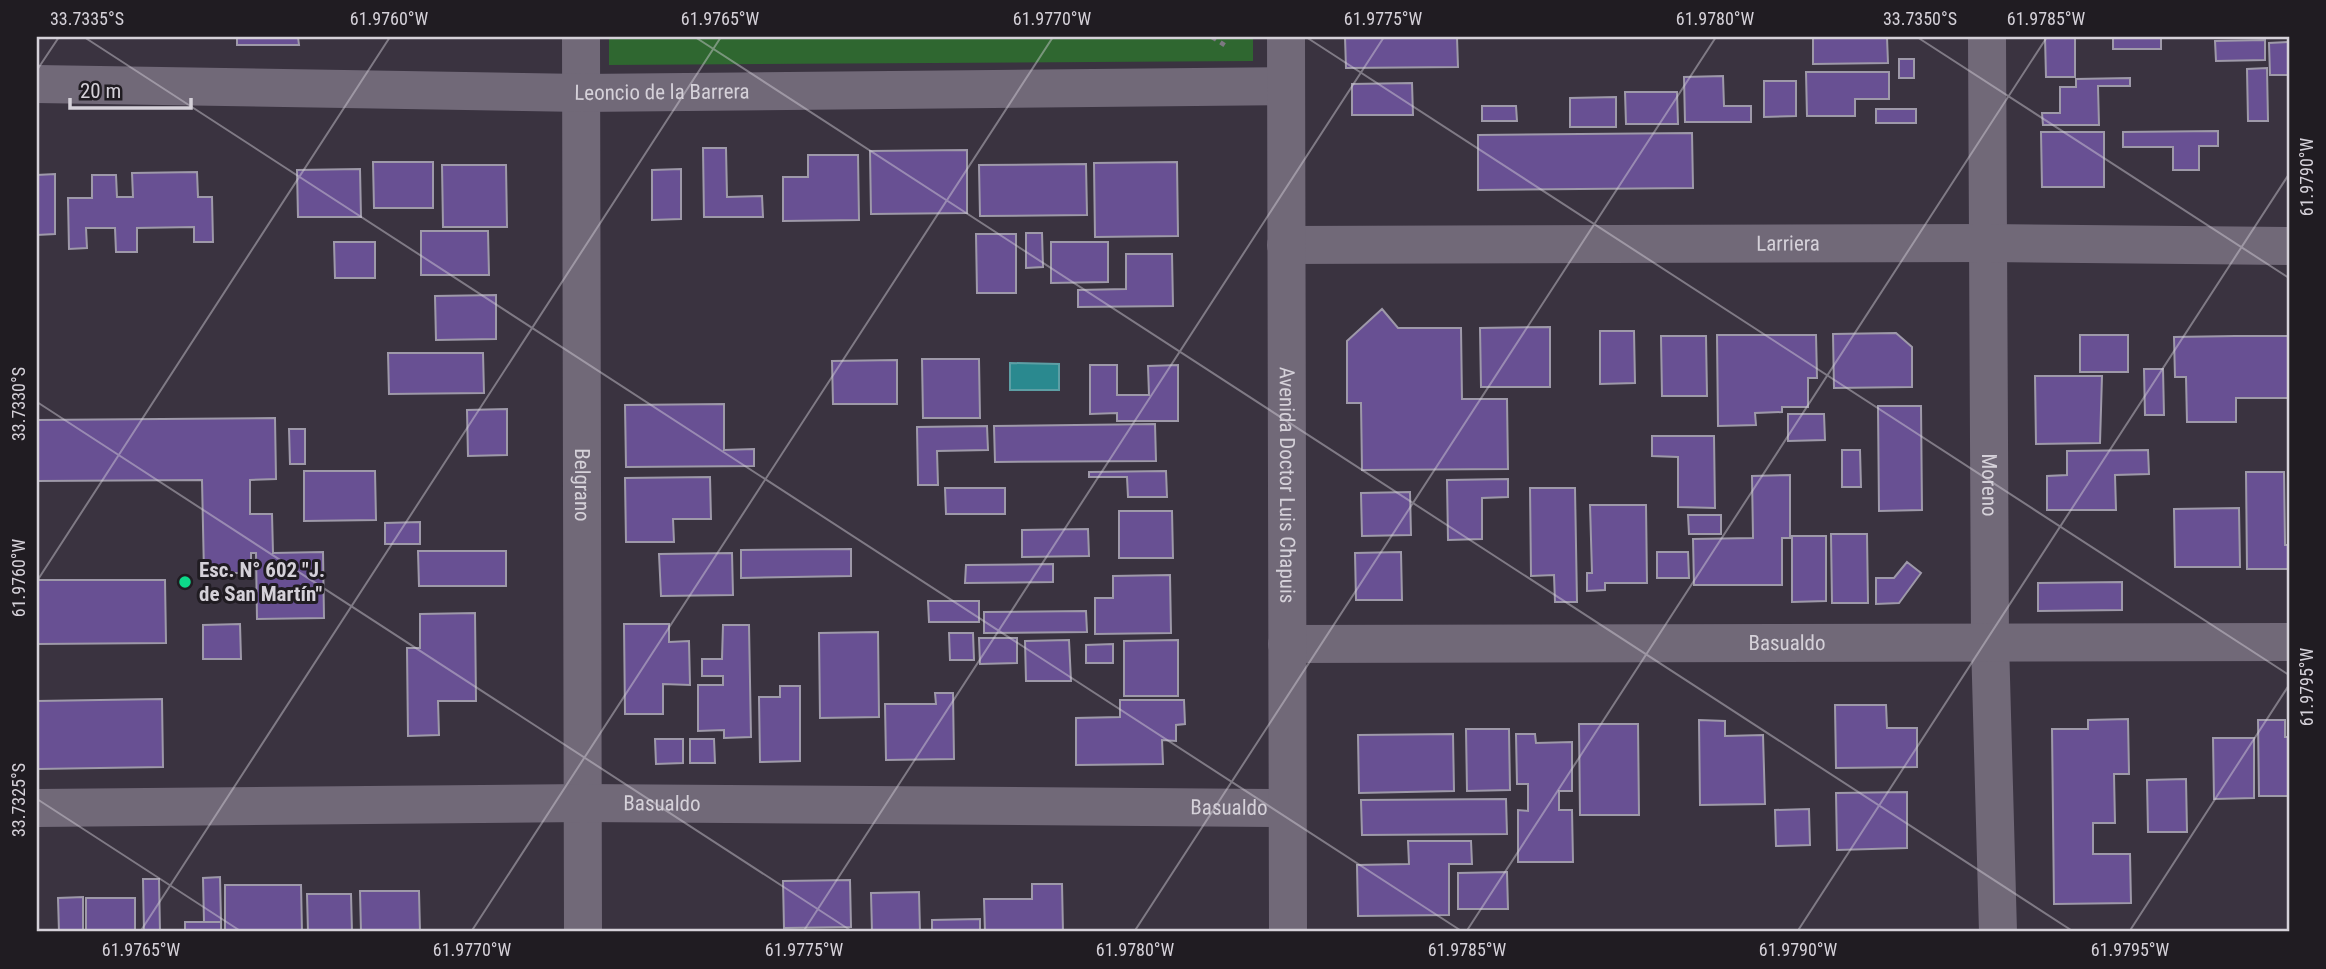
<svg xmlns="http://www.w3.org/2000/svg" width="2326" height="969" viewBox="0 0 2326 969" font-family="'Roboto Condensed',sans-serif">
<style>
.green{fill:#2f6730}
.water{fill:#2a898f;stroke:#5d9fa5;stroke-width:2}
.building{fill:#685093;stroke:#9e99a9;stroke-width:2}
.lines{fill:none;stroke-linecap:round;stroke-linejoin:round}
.path{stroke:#7d7882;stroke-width:4.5;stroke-dasharray:5 5;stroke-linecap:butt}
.street{stroke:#716978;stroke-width:38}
.secondary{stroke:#716978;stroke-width:38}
.ticks{fill:none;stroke:#d5d1d9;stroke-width:2;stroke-opacity:0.45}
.poi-dot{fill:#0dd98a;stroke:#201c22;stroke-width:2.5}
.labels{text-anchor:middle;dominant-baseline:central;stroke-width:6;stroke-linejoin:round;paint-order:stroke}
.street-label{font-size:21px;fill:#d5d1d9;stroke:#201c22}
.poi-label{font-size:21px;font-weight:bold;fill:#d5d1d9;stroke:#201c22;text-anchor:start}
.neatline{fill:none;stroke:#d5d1d9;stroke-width:2.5}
.ticks-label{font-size:18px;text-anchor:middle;fill:#d5d1d9}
</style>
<rect width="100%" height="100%" fill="#3a3340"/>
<path class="green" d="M609,37H1253V61L609,65Z"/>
<path class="water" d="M1010,363L1059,364V390H1010Z"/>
<path class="building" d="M237,37H298L299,45H237Z
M1345,37H1457L1458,67L1346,68Z
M1813,37H1887L1888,63L1813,64Z
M2045,37H2075V77H2046Z
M2113,37H2161V49H2113Z
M2265,40V60L2216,61L2215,41Z
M2289,42V75H2270L2269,43Z
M1899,59H1914V78H1899Z
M2267,68L2268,121H2248L2247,69Z
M1806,72H1889V99H1855V116H1807Z
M1723,76L1724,106H1751V122H1685L1684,77Z
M2130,78V86H2098L2099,125H2043L2042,113H2060V87H2076V79Z
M1764,81H1796V116L1764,117Z
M1412,83L1413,115H1352V84Z
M1625,92H1677L1678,124H1626Z
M1616,97V127H1570V98Z
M1482,106H1516L1517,121H1482Z
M1876,109H1916V123H1876Z
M2218,131V146H2199V170H2173V147H2123V132Z
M2041,132H2104V187H2042Z
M1692,133L1693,188L1478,190V135Z
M703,148H726L727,197L762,196L763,217H704Z
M967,150V213L871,214L870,151Z
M808,155H858L859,220L783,221V177H808Z
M373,162H433V208H374Z
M1177,162L1178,236L1095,237L1094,163Z
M1086,164L1087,215L980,216L979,165Z
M442,165H506L507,227H443Z
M360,169L361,217H298L297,170Z
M681,169V219L652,220V170Z
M197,172L198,197H212L213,242H194V227L137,228V252H116L115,228H86L87,248L69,249L68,198H92V175H116L117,197H133L132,173Z
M55,174V234L37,235V175Z
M421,231H488L489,275H421Z
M1026,233H1042L1043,267L1026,268Z
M976,234H1016V293H977Z
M334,242H375V278H335Z
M1051,242H1108V282L1051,283Z
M1126,254H1172L1173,306L1078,307V290L1126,289Z
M496,295V339L436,340L435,296Z
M1382,309L1398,328H1461L1462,399H1507L1508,469L1362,470L1361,403H1347V341Z
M1550,327V387H1481L1480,328Z
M1600,331H1634L1635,383L1600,384Z
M1896,333L1912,347V387L1834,388L1833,334Z
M1717,335H1816L1817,378H1808V407H1782V412L1755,413L1756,425L1718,426Z
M2080,335H2128V372H2080Z
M1661,336H1706L1707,396H1662Z
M2235,336H2289V398H2236V422H2187L2186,377H2175L2174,337Z
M388,353H483L484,393L389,394Z
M922,359H979L980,418H923Z
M897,360V404H833L832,361Z
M1090,365H1117V395H1149L1148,366L1178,365V421H1117V413L1090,414Z
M2144,369H2163L2164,415H2145Z
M2035,376H2102L2100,443L2036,444Z
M724,404V450L754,449V466L626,467L625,405Z
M1878,406H1921L1922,510L1879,511Z
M507,409V455L468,456L467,410Z
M1788,414H1824L1825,440L1788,441Z
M275,418L276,479L250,480V514H272L273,553L323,552L324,618L257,619L256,553H251V573H204L202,480L37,481V420Z
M1155,424L1156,461L995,462L994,426Z
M987,426L988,450L937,451L938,485H918L917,427Z
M289,429H305V464H290Z
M1652,436H1714L1715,508L1678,507V457L1652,456Z
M1842,450H1860L1861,487H1842Z
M2148,450L2149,474L2115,475L2116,510H2047V476L2067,475V451Z
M304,471H375L376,520L304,521Z
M1166,471L1167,497H1128L1127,477H1089V472Z
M2246,472H2284L2285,545H2289V569H2247Z
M1790,475V538H1782V585H1694L1693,539L1753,538L1752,476Z
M710,477L711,519H673L674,542H626L625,478Z
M1508,479V497L1482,498V539L1448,540L1447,480Z
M945,488H1005V514H946Z
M1530,488H1575L1577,602H1555L1554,575L1531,576Z
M1410,492L1411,535L1362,536L1361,493Z
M1590,505H1646L1647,583H1605V590L1587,591V573H1592Z
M2239,508L2240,567H2175L2174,509Z
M1119,511H1172L1173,558H1119Z
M1688,515H1721V534H1689Z
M420,522V544H385V523Z
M1088,529L1089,556L1022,557V530Z
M1831,534H1867L1868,603H1832Z
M1792,536H1826V601L1792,602Z
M851,549V576L741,578V550Z
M418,551H506V586H419Z
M1401,552L1402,600H1356L1355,553Z
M1657,552H1688L1689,578H1657Z
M732,553L733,595L661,596L659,554Z
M1907,562L1921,573L1899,603L1876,604V578H1894Z
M1053,564V582L965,583L966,565Z
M1170,575L1171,633L1095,634V598H1113V576Z
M37,580H165L166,643L37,644Z
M2122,582V610L2038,611V583Z
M928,601H979V622H929Z
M1086,611L1087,632L984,633V612Z
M475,613L476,701H438L439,735L408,736L407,648H420V614Z
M240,624L241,659H203V625Z
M624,624H669V642L689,641L690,685L663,684V714H625Z
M723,625H749L751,737L724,738V730L698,731V685H723V676H702V659H722Z
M878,632L879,717L820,718L819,633Z
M949,633H973L974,660H950Z
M979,638H1017V663L980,664Z
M1069,640L1071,681H1026L1025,641Z
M1178,640V696H1124V641Z
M1113,644V663H1086V645Z
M780,686H800V761L760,762L759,697H780Z
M935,693H953L954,759L886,760L885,704H936Z
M162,699L163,767L37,769V701Z
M1120,700H1184L1185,724L1176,725V741L1162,740L1163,764L1076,765V718L1120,717Z
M1835,705H1886L1887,728H1917V767L1836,768Z
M2128,719L2129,774H2114L2115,823H2093V854H2130L2131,903L2054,904L2052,729H2088V720Z
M1699,720L1725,721V736L1763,735L1765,804L1700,805Z
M2258,720H2285V737H2289V796H2259Z
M1579,724H1638L1639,815H1580Z
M1466,729H1509L1510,790L1467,791Z
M1453,734L1454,791L1359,793L1358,735Z
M1516,734H1535L1536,743L1572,742V791H1559V810H1572L1573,862H1518V810L1528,811V784H1517Z
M2213,738H2254V798L2214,799Z
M655,739H683V763L656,764Z
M690,739H714L715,763H690Z
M2186,779L2187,832H2148L2147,780Z
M1907,792V848L1837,850L1836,793Z
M1506,799L1507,834L1362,835L1361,800Z
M1809,809L1810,845L1776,846L1775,810Z
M1408,841H1471L1472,864H1449V915L1358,916L1357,865L1409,864Z
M1507,872L1508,909H1458V873Z
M220,877L221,922H204L203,878Z
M143,879H159L160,932H144Z
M850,880L851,927L784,928L783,881Z
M1032,884H1062L1063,932H985L984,899H1032Z
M225,885H301L302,932H225Z
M360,891H419L420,932H361Z
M919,892L920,932H872L871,893Z
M307,894H351L352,932H308Z
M83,897V932H59L58,898Z
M86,898H135V932H86Z
M980,919V932H932V920Z
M185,922H221V932H185Z"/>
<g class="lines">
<path class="path" d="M1212,37L1226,46"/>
<g class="street">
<path id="s1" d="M581,37L583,932"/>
<path id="s2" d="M1987,37L1990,642L1998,932"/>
<path id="s3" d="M37,84L582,93L1286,86"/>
<path id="s4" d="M1286,245L1988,243L2289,246"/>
<path id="s5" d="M1287,644L2289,642"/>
<path id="s6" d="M37,808L583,803L1287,808"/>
</g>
<path class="secondary" id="s7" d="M1286,37L1288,932"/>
</g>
<path class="ticks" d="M84,37L1463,932M695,37L2074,932M1306,37L2289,675M1917,37L2289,278M37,70L59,37M37,402L853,932M37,581L390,37M37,799L242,932M140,932L721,37M471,932L1053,37M803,932L1384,37M1134,932L1716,37M1466,932L2047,37M1797,932L2289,174M2129,932L2289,685"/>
<circle class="poi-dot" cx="185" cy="582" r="7"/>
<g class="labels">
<g class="street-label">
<text stroke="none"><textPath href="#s3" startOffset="625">Leoncio de la Barrera</textPath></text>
<text stroke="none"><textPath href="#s4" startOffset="502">Larriera</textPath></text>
<text stroke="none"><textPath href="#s1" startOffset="448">Belgrano</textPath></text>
<text stroke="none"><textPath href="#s7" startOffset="448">Avenida Doctor Luis Chapuis</textPath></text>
<text stroke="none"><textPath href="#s2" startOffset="448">Moreno</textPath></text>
<text stroke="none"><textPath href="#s5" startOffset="500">Basualdo</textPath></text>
<text stroke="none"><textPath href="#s6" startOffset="625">Basualdo</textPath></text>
<text stroke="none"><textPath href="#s6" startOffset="1192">Basualdo</textPath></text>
</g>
<g class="poi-label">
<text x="199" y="570">Esc. N° 602 "J.<tspan x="199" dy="24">de San Martín"</tspan></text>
</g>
</g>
<rect width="2326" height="969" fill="none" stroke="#201c22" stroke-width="77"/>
<path d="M70 98v10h121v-10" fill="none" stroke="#d5d1d9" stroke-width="3.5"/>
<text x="80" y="98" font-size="21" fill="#d5d1d9" stroke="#201c22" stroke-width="5" paint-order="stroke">20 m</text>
<rect x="38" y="38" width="2250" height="892" class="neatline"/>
<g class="ticks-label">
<text x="87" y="25">33.7335°S</text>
<text x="389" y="25">61.9760°W</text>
<text x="720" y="25">61.9765°W</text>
<text x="1052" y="25">61.9770°W</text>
<text x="1383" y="25">61.9775°W</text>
<text x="1715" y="25">61.9780°W</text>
<text x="1920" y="25">33.7350°S</text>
<text x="2046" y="25">61.9785°W</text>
<text transform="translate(2307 177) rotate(-90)" y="6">61.9790°W</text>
<text transform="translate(19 404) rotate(-90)" y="6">33.7330°S</text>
<text transform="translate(19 578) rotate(-90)" y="6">61.9760°W</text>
<text transform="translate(2307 687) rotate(-90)" y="6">61.9795°W</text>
<text transform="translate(19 800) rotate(-90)" y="6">33.7325°S</text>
<text x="141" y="956">61.9765°W</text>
<text x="472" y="956">61.9770°W</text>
<text x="804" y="956">61.9775°W</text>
<text x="1135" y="956">61.9780°W</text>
<text x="1467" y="956">61.9785°W</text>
<text x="1798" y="956">61.9790°W</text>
<text x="2130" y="956">61.9795°W</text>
</g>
</svg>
